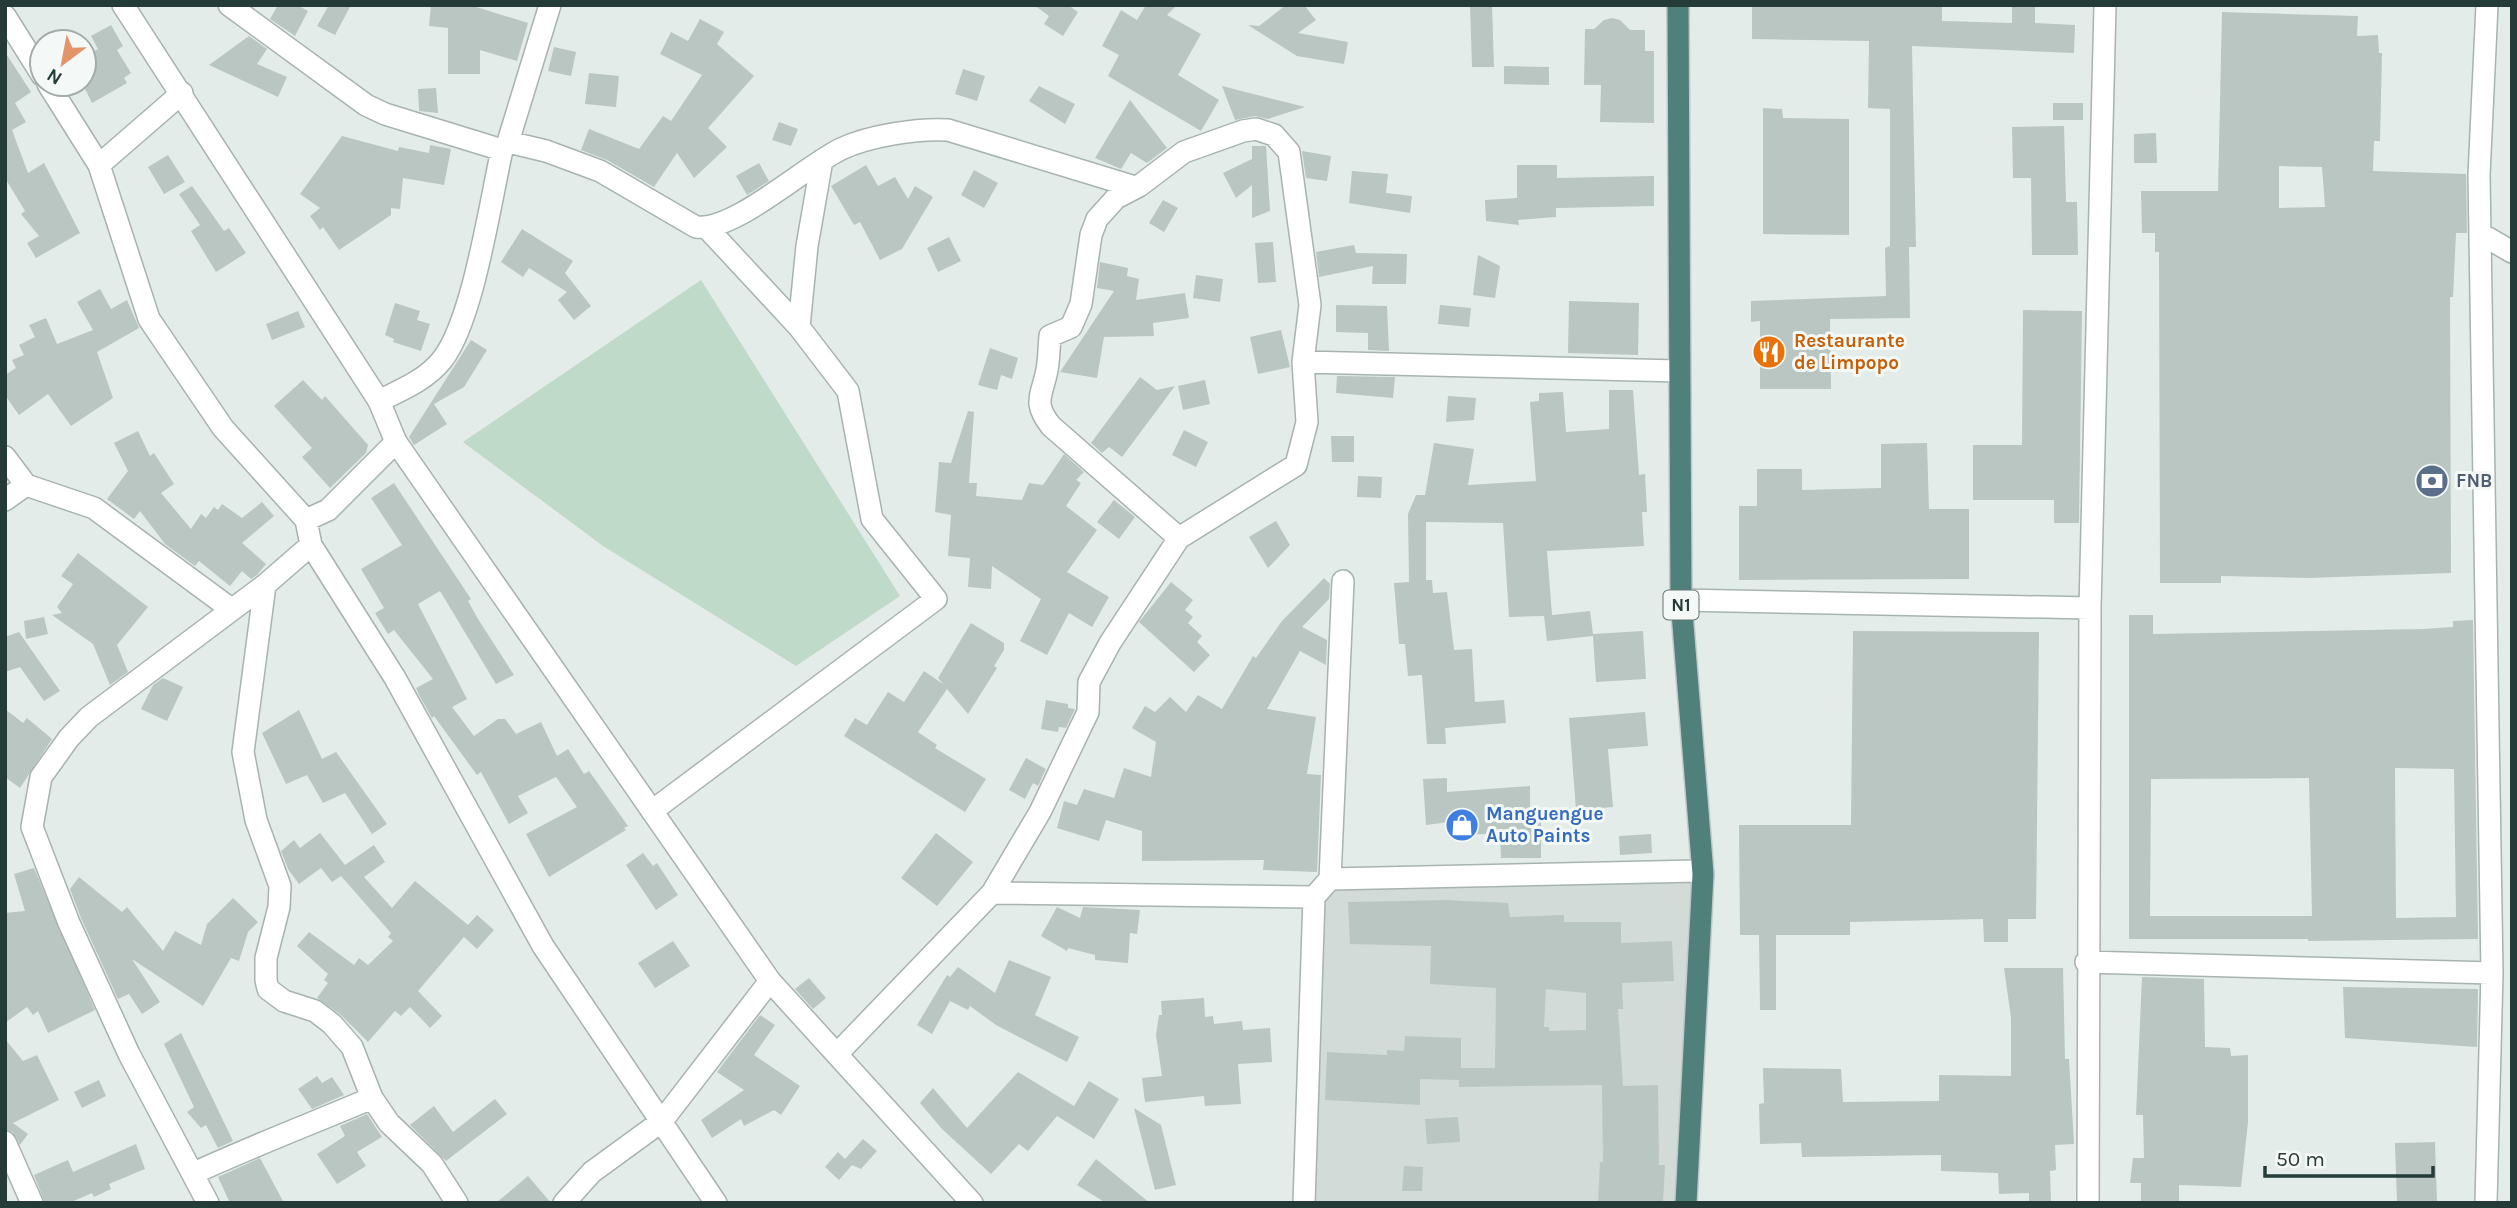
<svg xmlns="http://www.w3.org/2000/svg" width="2517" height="1208" viewBox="0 0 2517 1208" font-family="Karla,sans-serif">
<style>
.built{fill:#d2dbd8}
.green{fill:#bfdac9}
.building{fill:#b9c6c2;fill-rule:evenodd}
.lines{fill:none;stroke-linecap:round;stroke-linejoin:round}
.minor-casing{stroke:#a7b3b0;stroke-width:24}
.tertiary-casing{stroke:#a7b3b0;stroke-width:24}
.trunk-casing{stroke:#c2c8c7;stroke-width:24}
.minor{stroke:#fff;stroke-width:21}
.tertiary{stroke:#fff;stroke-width:21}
.trunk{stroke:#50807a;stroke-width:21}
.labels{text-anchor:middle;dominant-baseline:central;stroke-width:6;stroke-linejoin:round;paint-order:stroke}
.shield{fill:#f4f8f7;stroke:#637471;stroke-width:2}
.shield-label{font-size:18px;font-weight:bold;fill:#253b38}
.food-label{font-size:19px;font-weight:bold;fill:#c56008;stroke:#f4f8f7;text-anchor:start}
.service-label{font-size:19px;font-weight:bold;fill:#4e5e75;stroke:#f4f8f7;text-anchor:start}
.shop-label{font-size:19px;font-weight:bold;fill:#366cbe;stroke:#f4f8f7;text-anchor:start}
</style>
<rect width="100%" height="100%" fill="#e4ece9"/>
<path class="built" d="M1697,871L1688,1203H1308L1324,885Z"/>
<path class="green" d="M701,280L900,596L796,666L603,546L463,442Z"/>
<path class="building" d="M278,5H297L308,11L295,36L270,19Z
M329,5H351L335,35L317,26Z
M431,5H470L528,23L517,61L480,50V74H448V28L429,26Z
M1034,5H1068L1078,12L1063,36L1044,24L1049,16Z
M1146,5H1177L1167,15L1201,34L1178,75L1219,100L1201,131L1108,76L1119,55L1102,46L1121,10L1137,20Z
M1286,5H1304L1316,20L1298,33L1348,42L1344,64L1297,56L1248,25L1259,26Z
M1470,5H1492L1494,67H1472Z
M1752,5H1942V21L2012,23V5H2035V23L2075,25L2074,53L1912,46L1916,247H1909L1910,318L1830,319L1831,389H1760V321L1751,322V301L1886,296L1885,248L1890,246V109L1868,108L1869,41L1752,39Z
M2222,12L2358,16L2357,36L2378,35L2379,53H2382L2380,141H2374L2373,171L2466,174L2467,233H2456L2453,297H2450L2451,573L2308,578L2221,576V583H2160L2159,252H2155V233H2142L2141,191H2218ZM2279,166L2322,167L2325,207L2279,208Z
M1612,18L1620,20L1630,30H1645V51H1654V123L1600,122L1601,85H1584L1585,29H1594L1604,20Z
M700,19L724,32L717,44L754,76L708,128L727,147L694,178L677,153L654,187L607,160L581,150L589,129L639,149L663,116L671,121L702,75L660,54L671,32L688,41Z
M111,25L123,46L117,50L131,73L124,78L127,83L92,103L84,87V57L98,49L91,36Z
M249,36L267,49L257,64L287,77L278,97L209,65Z
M554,47L576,52L571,76L548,71Z
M5,52L31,92L15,103L26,122L12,130L28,173L44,163L80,233L36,258L27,243L39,236L21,214L25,211L5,178Z
M1504,66L1549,67V85L1504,84Z
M963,69L985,76L977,101L955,94Z
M589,73L619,76L616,107L585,104Z
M1039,86L1075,104L1065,124L1029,101Z
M1222,86L1305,107L1268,119L1255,116L1235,120Z
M436,88L438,113L419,111L418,89Z
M1130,100L1167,148L1147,163L1131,153L1121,169L1095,158Z
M2053,103H2083V120H2053Z
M1763,108L1782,109L1783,118L1849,119V235L1763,234Z
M779,122L798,129L791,146L772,140Z
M2064,126L2066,202H2077L2078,255H2032L2031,178H2013L2012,127Z
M2156,133L2157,163H2134V134Z
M342,136L398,151L399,147L429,153L430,145L451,149L444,185L403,178L400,209L391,208V215L339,250L323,227L320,230L310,216L320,208L300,194Z
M1252,146H1266L1270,211L1252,218V185L1236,198L1223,173L1252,159Z
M1302,151L1331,156L1327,181L1306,178Z
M168,155L185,182L164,194L148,167Z
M759,163L769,181L747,195L736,176Z
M866,165L878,186L895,177L908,199L915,186L933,197L902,249L880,260L860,222L854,225L831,186Z
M1517,165H1557V178L1654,176V206L1556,208V217L1518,220L1519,225L1486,221L1485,200L1517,198Z
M974,170L998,183L984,208L961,195Z
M1352,171L1388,174L1386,193L1412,196L1410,213L1349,203Z
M192,186L224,231L229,228L246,253L216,272L191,231L200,225L179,194Z
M1163,200L1178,208L1164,232L1149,223Z
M522,229L573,261L565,273L591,306L574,320L558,300L567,292L529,268L523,277L501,262Z
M949,237L961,261L938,272L927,248Z
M1273,242L1276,282L1258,283L1255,243Z
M1354,245L1356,253L1407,254L1406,284H1372L1373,266L1319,277L1316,252Z
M1478,255L1500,266L1495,298L1473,295Z
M1100,262L1128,268L1127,276L1139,279L1136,300L1185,293L1189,318L1153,323L1154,336L1104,337L1097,378L1060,372L1114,291L1097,288Z
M1196,275L1223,279L1220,302L1193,298Z
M100,289L111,309L127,300L139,328L97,352L113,398L71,426L48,394L19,415L5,395V375L16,368L12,360L24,355L19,345L35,337L29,325L46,318L57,344L93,330L77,302Z
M1569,301L1639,303L1638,355L1568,353Z
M395,303L420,311L417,320L430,324L421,351L393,342L394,339L385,335Z
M1336,305L1387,306L1389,351L1368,350V333L1336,332Z
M1440,305L1471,308L1469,327L1438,324Z
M2023,310L2082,311L2079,523H2054V500H1973V445H2022Z
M298,311L305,327L272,340L266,324Z
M1281,330L1290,367L1258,374L1250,337Z
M471,340L487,350L464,387L434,404L447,424L414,445L409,437Z
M990,348L1018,358L1012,379L1001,375L997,390L978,385Z
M1337,376L1395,377L1393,398L1336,393Z
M1140,377L1157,390L1175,386L1122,457L1109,447L1102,453L1091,443Z
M303,380L322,400L325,396L368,445L366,453L330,488L302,457L312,448L274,406Z
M1205,380L1210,404L1183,410L1178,386Z
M1609,390H1633L1639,475L1645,474L1647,512H1642L1644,546L1547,551L1552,615L1590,611L1593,634L1643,631L1646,679L1596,682L1593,636L1547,641L1544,616L1509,617L1503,523L1426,522V580H1432L1433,593L1447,592L1454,650L1472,649L1475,702L1504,700L1506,723L1445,728L1446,744H1427L1422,675L1408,676L1405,644H1399L1394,583L1409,582L1408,514L1416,495H1425L1434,443L1474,449L1468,485L1536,481L1530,402L1539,401V393L1563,392L1566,432L1609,429Z
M1448,396L1476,398L1474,420L1446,422Z
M968,411L974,412L969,483H977L976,496L1022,500L1029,483L1043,485L1064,454L1084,472L1076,480L1081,483L1066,506L1097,530L1067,572L1109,597L1092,627L1069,613L1047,655L1020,641L1041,599L992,566L991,589L968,587L970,558L948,556L951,515L935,512L939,462L951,463Z
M1184,430L1208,442L1196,467L1172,455Z
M138,431L150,456L154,453L174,484L161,493L191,529L201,514L206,518L214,507L218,510L222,504L242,518L262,502L274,516L242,543L266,564L257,575L251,579L242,571L230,586L199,561L195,566L165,544L140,511L134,519L107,499L128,471L114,443Z
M1331,436H1354V462H1332Z
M1927,443L1929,509H1969V579L1739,580V506H1757V469H1802V490L1881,488V444Z
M1358,476L1382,477L1381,498L1357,497Z
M394,483L471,599L468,601L478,619L514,675L496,684L440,591L418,604L467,699L452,707L474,736L498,719H505L516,734L541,722L557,756L568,749L584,774L589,771L628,826L624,828L626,830L549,877L526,834L577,807L556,777L518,796L528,813L509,824L481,772L477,775L434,716L432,718L419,695L416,688L433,679L394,630L388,634L375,613L384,608L361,569L402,545L371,498Z
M1114,500L1135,517L1119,539L1097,522Z
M1276,521L1290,545L1268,568L1249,537Z
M78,553L148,607L117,645L128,672L110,685L93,644L52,615L62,613L57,607L73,584L61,576Z
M1324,578L1330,584L1329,599L1302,627L1327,640L1326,665L1300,651L1267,709L1316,717L1307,774L1321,775L1317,872L1263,870L1264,860L1142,861V831L1106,820L1099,841L1057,828L1064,801L1077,805L1084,789L1114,798L1124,768L1151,777L1156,742L1132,728L1145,706L1155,712L1170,697L1186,712L1198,695L1222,709L1253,656L1256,658L1282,621Z
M1171,582L1193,600L1185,610L1193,617L1188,623L1202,636L1197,642L1210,655L1194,672L1139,622Z
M2129,615H2153V634L2423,629L2453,627V621L2473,620L2478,939L2308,941V939H2129ZM2395,768L2454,769L2456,917L2396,918ZM2309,778L2312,916H2150L2151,779Z
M44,617L48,634L26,639L24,621Z
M971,623L1004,643V650L994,666L997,668L968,714L947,689L918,732L937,745L935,748L986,779L965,812L844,736L855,718L867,725L888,692L904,702L924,671L943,684L938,678Z
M1853,631L2039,632L2036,919H2008V942H1984L1983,919L1850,922V935H1776V1010H1760L1759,935H1740L1739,825H1851Z
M19,632L60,691L44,701L20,667L5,672V637Z
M163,678L183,687L167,721L141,709L153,685Z
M1046,700L1068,704V708L1075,709L1066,728L1059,727L1058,732L1041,729Z
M5,709L23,723L27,718L52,739L20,788L5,777Z
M299,710L322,759L336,752L387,824L372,834L345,793L323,803L307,775L286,784L262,733Z
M1645,712L1648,746L1608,749L1613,807L1576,810L1569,718Z
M1026,758L1046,769L1038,786L1033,783L1025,799L1009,790Z
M1447,778V792L1530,786V819H1541V858H1501L1500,833L1450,836L1449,822L1426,825L1423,779Z
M320,833L345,865L374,845L385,862L364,877L392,908L415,881L468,925L477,915L494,930L477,949L464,937L418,991L442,1016L430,1028L410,1007L401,1016L395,1011L368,1042L340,1014L317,998L328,983L324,980L328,974L297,946L309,932L354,965L359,958L368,965L393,941L388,937L391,933L341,876L332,882L321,868L299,884L288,869L281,851L294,840L300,848Z
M936,833L973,862L937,906L901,878Z
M1651,834L1652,853L1620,855L1619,836Z
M643,853L653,866L657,863L678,895L656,910L626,865Z
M34,868L95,1010L48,1033L38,1011L33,1015L27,1007L5,1023V913L25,911L14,874Z
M79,877L122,912L127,907L163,951L175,931L201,945L207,924L233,898L258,922L248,932L239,961L231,958L203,1006L132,959L160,1002L142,1014L129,994L118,999L81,918L70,889Z
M1447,900L1508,903L1510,917L1564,915V922H1621V943L1672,941L1674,981L1622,983L1623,1009H1618L1623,1086L1658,1085L1659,1165H1665L1663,1203H1598L1600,1162H1603L1602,1085L1459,1087V1080L1420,1079V1105L1325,1100L1327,1052L1387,1055V1050L1404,1051L1405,1036L1461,1038V1068H1495L1496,988L1430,984L1431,946L1350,944L1348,902ZM1546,989L1586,993V1030L1549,1031V1027H1544Z
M1057,907L1080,918L1083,907L1140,910L1137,934L1130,933L1128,963L1095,960V955L1068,948L1067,951L1041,936Z
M673,941L690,966L655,988L638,963Z
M1009,960L1051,977L1035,1015L1079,1037L1067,1062L996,1025L970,1006L968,1010L950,1001L932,1034L917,1025L947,975L950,977L958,967L995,993Z
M2004,968H2063L2065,1059H2069L2074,1144L2055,1145L2056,1170L2050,1171L2051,1203H2029V1193L1999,1194L1998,1173L1941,1171V1155L1802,1157L1801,1143L1760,1144L1759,1104L1764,1103L1763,1068L1841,1069L1843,1102L1939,1101V1075L2011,1076V1018Z
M2142,977L2204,979L2205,1047L2230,1048L2231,1056L2248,1055V1122L2241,1187L2179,1185V1203H2141V1183H2130L2133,1158H2144L2143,1115H2136Z
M809,978L826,998L813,1009L795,989Z
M2343,987L2478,989L2477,1047L2345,1038Z
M1204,998L1205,1017L1213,1016L1214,1024L1242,1021L1243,1030L1270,1028L1272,1062L1238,1064L1241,1104L1205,1106L1204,1096L1145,1102L1142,1078L1162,1076L1156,1035L1159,1015H1162L1161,1001Z
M760,1015L775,1025L754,1055L800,1086L781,1115L774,1110L744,1126L741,1119L712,1138L701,1120L744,1090L717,1072Z
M181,1033L233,1141L218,1148L206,1125L201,1128L187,1112L194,1107L164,1044Z
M5,1039L23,1061L37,1055L59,1100L13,1123L28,1134L20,1145L13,1132L5,1129Z
M1018,1072L1074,1106L1089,1081L1119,1099L1094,1139L1057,1116L1028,1151L1019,1144L991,1174L942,1129L920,1103L933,1088L967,1128Z
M317,1076L322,1083L332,1077L344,1095L312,1109L298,1089Z
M99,1080L106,1096L82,1108L74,1092Z
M495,1099L507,1114L446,1161L410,1125L434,1106L453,1132Z
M1134,1108L1161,1125L1176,1185L1155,1190Z
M367,1114L382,1137L357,1152L366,1166L337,1184L317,1154L345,1136L340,1126Z
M1458,1117L1460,1142L1427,1144L1425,1119Z
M863,1139L877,1151L861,1169L852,1165L839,1180L825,1167L838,1152L845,1159Z
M2435,1142L2437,1203H2397L2395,1143Z
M136,1144L145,1169L109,1184L111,1189L94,1197L92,1193L69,1203H45L34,1175L68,1160L73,1172Z
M260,1158L284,1203H230L218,1177Z
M1096,1159L1150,1203H1106L1077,1185Z
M1404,1166L1423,1167L1422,1191H1402Z
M528,1176L551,1203H496Z"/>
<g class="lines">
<defs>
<path id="minor" d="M229,5L366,105L385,114L502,150
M5,16L42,75
M48,84L99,165L149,319L223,428L306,520
M508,142L546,151L600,171L696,227C734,232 804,167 841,149C868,136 918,128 948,130L1135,187
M99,165L182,93
M2481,234L2512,252
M799,327L807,246L822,160
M379,401C401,390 426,380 442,360C473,321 490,203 502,150L508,142L550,5
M5,457L26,485L94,508L231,609
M5,500L26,485
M1179,538L1051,426C1032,402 1042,396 1047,370C1049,359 1049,347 1050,336L1071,327L1081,304L1091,235L1097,219L1116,198L1139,186L1184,152L1243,131L1256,129L1274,135L1289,152L1310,305L1303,362
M311,545L395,678L543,946L716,1203
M265,585L243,752L256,820L280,886L279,907L266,958V980L268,989L284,1001L315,1011L332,1024L352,1047L372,1098L389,1123L432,1164L457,1203
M1681,600L2090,608
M652,811L936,599L872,519L848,391L799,327L708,229
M1330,879L1343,581
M992,893L1040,812L1088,712L1089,682L1110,643L1179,538L1296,465L1307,422L1303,362L1679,371
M2086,962L2492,973L2479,175L2487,5
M837,1054L992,893L1314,897L1330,879L1697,871L1703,874
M5,1142L32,1203
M194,1173C253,1146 313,1123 372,1098
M208,1203L129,1054L69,923L32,827L41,777L69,738L89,717L265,585L311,545L306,520L328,510L396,442
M564,1203L592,1172L662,1121L770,981
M1304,1203L1314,897
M2088,1203L2090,608L2105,5
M2486,1203L2492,973"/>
<path id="tertiary" d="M123,5L379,401L396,442L770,981L972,1203"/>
<path id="trunk" d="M1678,5L1681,600L1703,874L1686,1203"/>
</defs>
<use href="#minor" class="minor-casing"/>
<use href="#tertiary" class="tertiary-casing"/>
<use href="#trunk" class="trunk-casing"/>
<use href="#minor" class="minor"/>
<use href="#tertiary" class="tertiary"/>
<use href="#trunk" class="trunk"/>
</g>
<defs>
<symbol id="restaurant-disc" viewBox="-11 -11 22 22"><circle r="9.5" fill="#e8710a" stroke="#f4f8f7"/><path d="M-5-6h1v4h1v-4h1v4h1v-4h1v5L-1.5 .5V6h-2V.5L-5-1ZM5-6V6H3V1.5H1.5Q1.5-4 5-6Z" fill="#fff"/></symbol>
<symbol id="bank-disc" viewBox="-11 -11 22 22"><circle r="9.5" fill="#5c6f8a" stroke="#f4f8f7"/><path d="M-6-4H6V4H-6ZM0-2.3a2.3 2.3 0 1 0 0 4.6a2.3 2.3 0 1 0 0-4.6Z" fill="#fff"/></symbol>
<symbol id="shop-disc" viewBox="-11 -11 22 22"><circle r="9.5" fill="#3f7fe0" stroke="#f4f8f7"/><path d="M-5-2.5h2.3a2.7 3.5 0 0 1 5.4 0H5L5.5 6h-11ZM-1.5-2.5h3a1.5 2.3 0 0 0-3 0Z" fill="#fff"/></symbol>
</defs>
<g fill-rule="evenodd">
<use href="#restaurant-disc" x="1750" y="333" width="38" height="38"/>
<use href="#bank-disc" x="2413" y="462" width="38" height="38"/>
<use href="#shop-disc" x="1443" y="806" width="38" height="38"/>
</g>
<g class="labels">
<rect class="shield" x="1663.5" y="590.5" width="35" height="29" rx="5"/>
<g class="shield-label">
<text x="1681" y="605">N1</text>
</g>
<g class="food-label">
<text x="1794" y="341">Restaurante<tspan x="1794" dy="22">de Limpopo</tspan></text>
</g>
<g class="service-label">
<text x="2456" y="481">FNB</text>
</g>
<g class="shop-label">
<text x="1486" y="814">Manguengue<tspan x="1486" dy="22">Auto Paints</tspan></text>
</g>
</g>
<rect width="2517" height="1208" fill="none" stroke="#253b38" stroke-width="14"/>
<g transform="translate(63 63) rotate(212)"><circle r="33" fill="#f4f8f7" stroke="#a1acab" stroke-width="2"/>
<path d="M0-5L12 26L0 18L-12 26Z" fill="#e2956b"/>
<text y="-10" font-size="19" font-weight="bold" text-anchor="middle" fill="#253b38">N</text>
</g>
<path d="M2265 1166v10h168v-10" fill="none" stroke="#253b38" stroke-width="3.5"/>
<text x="2276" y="1166" font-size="21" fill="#253b38" stroke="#f4f8f7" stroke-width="5" paint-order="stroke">50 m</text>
</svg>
